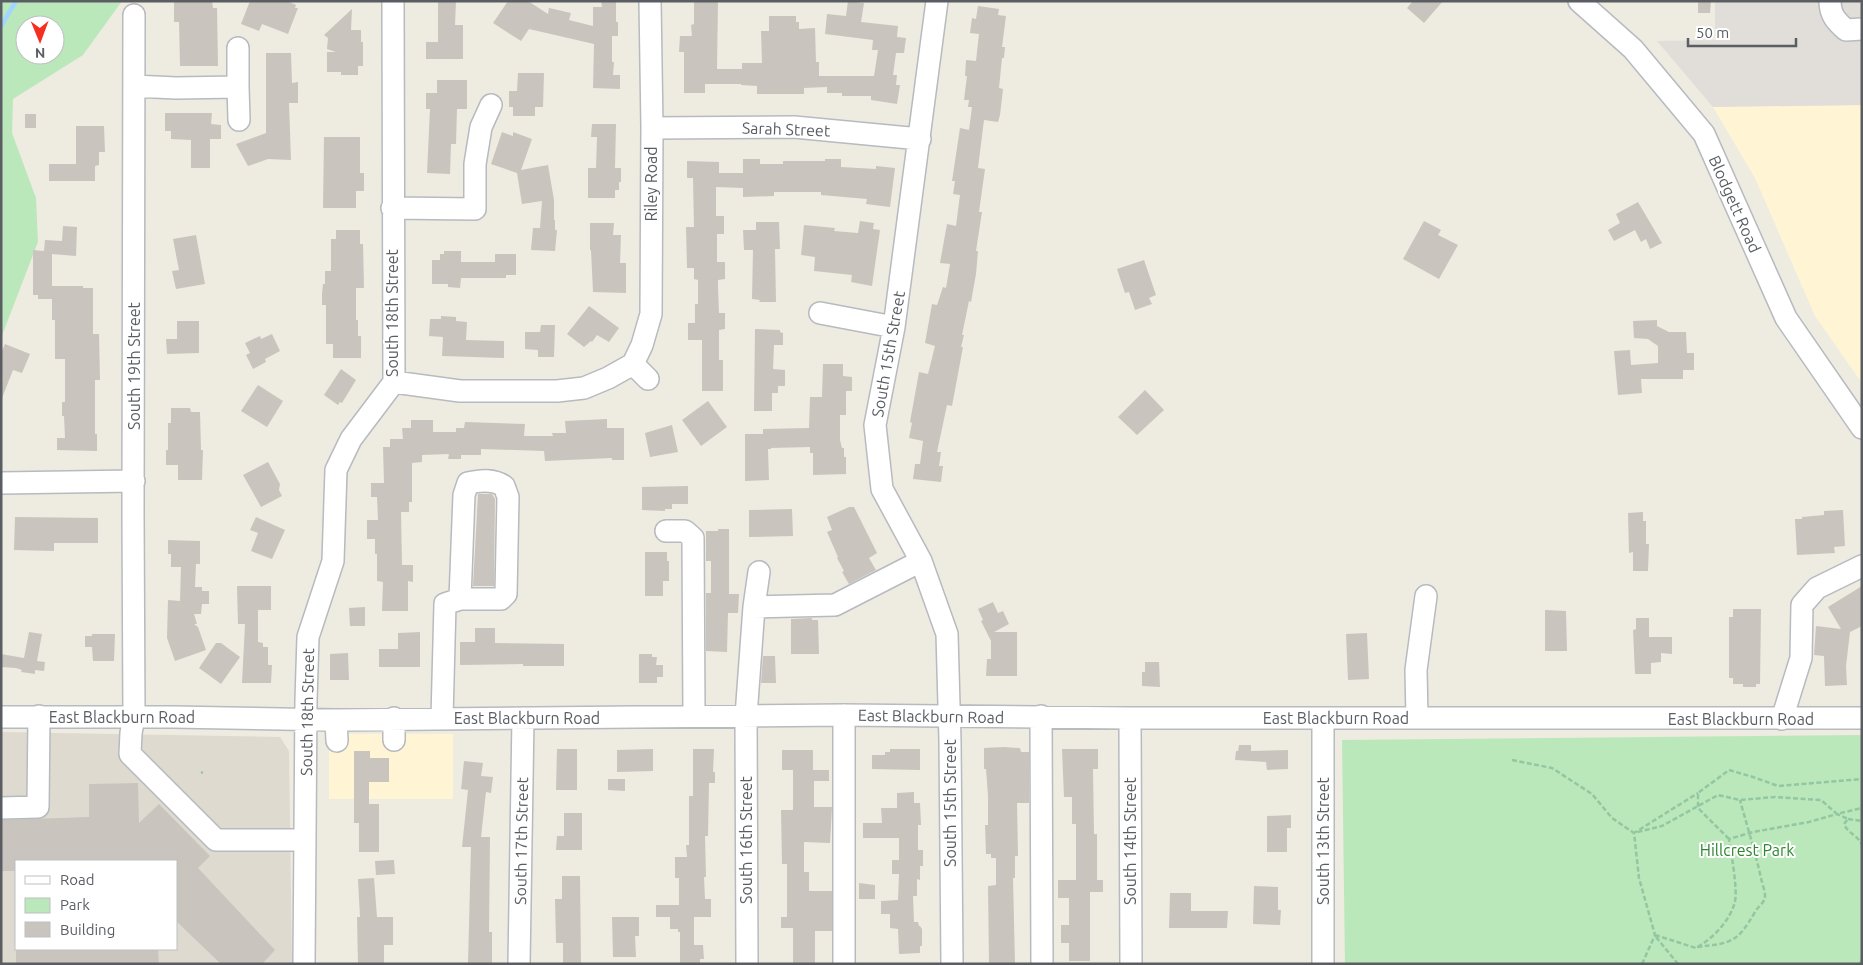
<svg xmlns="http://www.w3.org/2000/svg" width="1863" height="965" viewBox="0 0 1863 965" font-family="Ubuntu,sans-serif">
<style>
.commercial{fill:#fff5d5}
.industrial{fill:#e1ded9}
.education{fill:#dedad0;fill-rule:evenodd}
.green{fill:#bbe8bb;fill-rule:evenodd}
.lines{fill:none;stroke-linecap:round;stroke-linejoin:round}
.stream{stroke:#a0d6ff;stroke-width:4.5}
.building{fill:#c9c5be}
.minor-casing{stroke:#b7babf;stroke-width:24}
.path{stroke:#92c7a1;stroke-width:2.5;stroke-dasharray:5 2.5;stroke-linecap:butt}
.minor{stroke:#fff;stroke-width:21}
.labels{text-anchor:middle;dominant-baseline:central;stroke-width:4;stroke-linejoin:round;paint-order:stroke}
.street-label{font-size:16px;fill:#5a5e63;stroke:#fff}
.park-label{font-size:16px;fill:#2e8631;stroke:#fff}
</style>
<rect width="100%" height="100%" fill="#eeebe1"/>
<path class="commercial" d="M1862,105V383L1815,316L1755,178L1713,107Z
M329,734H453V799H329Z"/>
<path class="industrial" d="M1715,1H1862V105L1713,107L1657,41L1715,40Z"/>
<path class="education" d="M1,732L280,737L289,751L292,964H1ZM16,861H176V949H16Z"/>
<path class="green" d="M1,1H122L83,55L13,99L12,133L36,198L38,242L1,338ZM25,25H55V55H25Z
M1862,735V964H1345L1342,740Z"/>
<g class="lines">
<path class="stream" d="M1,26L16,1"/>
</g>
<path class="building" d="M174,1H212L213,8H217L218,66H180L179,22H174Z
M250,1H287L296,5L295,8H298L288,34L262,24L259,31L241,24Z
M438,1H456L455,25H463V59H426V42H438Z
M508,1H528L548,14L549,8L571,13L569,20L593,26V7H602L601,1H616V22H618V36H612V62H614L613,75H620V89L593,88L594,44L529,29L521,41L493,23Z
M694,1H718L717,69H742V63H762L761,31H769V16H796V22H799V29L815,28L816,62H819V76H874L878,50H872L873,40L825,34L827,14L846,16L848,1L864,3L861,22L898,26L897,37L906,38L904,53H896L893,75H897L896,85H900L897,104L871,100V96H842V93H827V87L804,88V94H757V86L741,85V84H705V93H684V52H679L680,36H692L691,25L694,24Z
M1413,1H1443L1424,23L1407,8Z
M1698,1H1711L1710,13H1698Z
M978,6L999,9L998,15L1006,16L1002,47H1005L1004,58H1002L999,88L1003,89L1000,115L998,122L984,120L978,168L985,169L979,212H982L976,251H978L976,274L971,302L969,301L962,335H964L961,347H963L952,406L947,405L937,452H941L939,466H943L941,482L913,479L915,464H920L923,441L909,438L912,423L910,422L919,372L928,374L935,346L925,343L932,304L937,305L943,287L946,288L950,264L940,263L947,224L956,226L960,195L953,194L955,181H952L960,128L969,130L972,107H968L969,100H964L967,76H965L966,60L976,61L979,34L970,33L972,18L976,19Z
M352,9L351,30H361V42H363V66H358V75H341V72H327V52H336L327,49L328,38L324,35Z
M266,53H291L292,83L298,82V103H289L291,160L268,159L248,166L236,144L266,133Z
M518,73H544L543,107H535V116H513V107H509V91H517Z
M437,80H467V109H457L456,144H451L450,174L427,173L430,109H426V93H437Z
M165,113H212L211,124L221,125V139H210V168H191V140L171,139V131H165Z
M25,114H36V128H25Z
M592,124H616L615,168H621V182H619V190H615V198H588V168H596L597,137H591Z
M76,126H104L105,152H99V165L95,166V181H49V164H76Z
M502,132L513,136V132L532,139L521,170L548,165L554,200V220H555V230H557L555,251L531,250L533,228H540L542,201L522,204L517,173L491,164Z
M324,137H360V173H364V191H356V208H323Z
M743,159H760V164H783V161H825V159H841V167L876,169V166L895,168L890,207L866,204L867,199L821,195V192H774V196L743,197V188L716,187V216H724V234H717V262H725V279L718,280V288L719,313H725V329L719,330V360H723V391H702V340H688V323H695V304H698V280L694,279V268H687L686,227H694L693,178H687V161L719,162V173H743Z
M1638,202L1662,243L1650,249L1646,239L1641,242L1635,230L1614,241L1608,230L1620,223L1616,214Z
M860,221L874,223L873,229L880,230L872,286L851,282L852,275L814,271L815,257L801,255L804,225L835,228L834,231L858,233Z
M1424,221L1441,230L1438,235L1458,245L1439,279L1403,259Z
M756,222H779L780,249H775L776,302H759L760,300L752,299L753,250H744L743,230H756Z
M590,223H614L613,235H621L620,263H626V293L593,292L591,250H590Z
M63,226L77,227L76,256L52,254V286H83V288H93V334H99L100,380H95V434H97V451L57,450V438H65L64,416H62V402H65V359H55V320H52V299H38V295H33V250L44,251L45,240L62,241Z
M336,230H360V244H363L364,288H356V320H358V336H361V358H333V344H326V305H322V294L323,284H325V271H331V239H336Z
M196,235L205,284L176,289L172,271L179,270L173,239Z
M444,251H461V262H495V254H516V275H506V278H461L460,288L448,287V284H432V260H440V254H444Z
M1144,260L1156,295L1149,298L1152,304L1135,310L1129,292L1125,293L1117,269Z
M589,306L619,328L609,342L597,335L592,342L591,341L584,347L567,334Z
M441,316L456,317V321L467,322L466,340L504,341V358L442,356L443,337L429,336L430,319H441Z
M1657,320V326L1669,332H1686L1687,353H1694V370H1683V379H1641L1642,393L1618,395L1614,351L1630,350L1631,365L1658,363V346L1648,339L1634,338L1633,321Z
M177,321H199V353L167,354L166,339H177Z
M541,325H555L554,357H538V350L525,349V332H540Z
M755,329L780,330V332L783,333V345H774L773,369L785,370V386H778V393H772V411H754Z
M272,334L280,351L265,359L266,362L253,369L246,355L250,353L245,343L260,336L261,339Z
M5,344L30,354L22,373L13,370L2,398L1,353Z
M823,364H843V376L852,377V391H846V415H840V440L842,448H844V457H846V474L813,475V453H810V447L771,448V449H768L769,480L745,481V434H763V429L809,428L810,397H822Z
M341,369L356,380L342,403L340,402L338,405L324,395Z
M258,385L283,401L267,427L241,411Z
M1145,390L1164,410L1137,435L1118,417Z
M708,401L727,427L701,446L682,420Z
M171,408H190L191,412H200L201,450H203L202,480H178V465H166V450H168V423H171Z
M607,419V428H624V460H612V458L545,461L544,451L481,449V455H461V459H448L449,454L422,455V462L412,463V502H409V512H401L402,565H413V582L408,581V611H382L383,582L377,581V554H375V539H367V520H378L377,497H371V483H384L383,447H390V439H403L402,428H411V420H433V432H456V428H464L465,422L525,424L524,436H553L552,433H566L565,421Z
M672,425L678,452L650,457L645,433Z
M268,462L280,484L279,490L282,496L261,507L243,475Z
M688,486V504H672V509H665V511L642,510V487Z
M478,494H492L495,499L494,586H473Z
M849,507H854L877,553L869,558L876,570L849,584L842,572L844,571L837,558L838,557L827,532L832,530L827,517Z
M792,509L793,536L749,537V510Z
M1843,510L1845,546L1834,547L1835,553L1797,555L1795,519H1802V517L1824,515V511Z
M1643,512V521H1646V544H1649L1648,571H1633V552L1629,553L1628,513Z
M15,517L98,518V543H54V551L14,550Z
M256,517L285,530L272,559L251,551L258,533L250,530Z
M718,529H729V594H739L738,613H728L727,652L706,651V593H711V561H706V531H718Z
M168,540L200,541V564H196L195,587H202V591H209V604H202L201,614H194L197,624H194L198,627L206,650L175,661L167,638L168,600L180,601L181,567H171V554H168Z
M645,552H667V561H669V581H663V596H645Z
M237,586H271V610H258V642L263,643V647H268V665H272L271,683H242L245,624H238Z
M1862,586V626L1850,632L1846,666L1847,685L1825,686L1824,656L1814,655L1816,626L1841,629L1828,607Z
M993,602L998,613L1003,611L1009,624L994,632H1017V676H986L987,659H991V641L981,621L983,620L978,609Z
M365,607V626H350L349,608Z
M1733,609H1761L1760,684H1756V687H1743V684H1733V678H1729V617H1733Z
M1545,610L1566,611L1567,651H1545Z
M812,618V620H818L819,654H791V619Z
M1636,618H1649V637H1672V654L1661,653V662L1651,663V674H1635L1633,630L1636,629Z
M475,628H495V643L564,644V666H523V664L460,665V642H475Z
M29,632L42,634L37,661L45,662L44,671L35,670V674L21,672L22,670L16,668L1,667V654L24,658Z
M420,632V667H379V649H398V633Z
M1367,633L1369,679L1348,680L1346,634Z
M92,634H115L114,661H93L92,647H85V636H92Z
M216,643H221L240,657L221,684L199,668Z
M348,653L349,680H330V654Z
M639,654H652V657H657L656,665H663V677H657V683H639Z
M763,656H775L776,683H761Z
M1145,662H1159L1160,687L1142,686V672H1145Z
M1239,745H1251V751L1288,750V769L1267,770L1266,762L1235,760L1236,751H1238Z
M1004,747L1020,748L1021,752H1029V803H1017L1018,856H1015V878H1013L1015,964H989L988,886L996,885V858H991V854H986L985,825H988V796L986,769H984V748Z
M557,749H577V790H556Z
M653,749V771L617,772V750Z
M693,749H714L713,772H715V783H709L708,836H705L706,877H704L705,899H711V917H694V945H703L704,959H700V964H680V932H678V929H670V917H656V905H679V878H675V857H687L686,845H689V796H693Z
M890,749H920V770L872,769V755H885V752H890Z
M1062,749H1098V769H1093L1094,834H1097V880H1103V892H1090V961H1069V943H1061V925H1069V898H1058V880H1076V824H1072V797H1064Z
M782,750H813V770H829V781H814V807H832L830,843L804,842V872H809V891H832V931H815V964H793V928H781V917H787V864H782L781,810H793V770H782Z
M354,751H370V758H389V782H369V804H379V852H359V823H354Z
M464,761L483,763L481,776L493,777L491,793L486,792L481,837H490L489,932H492V964H468L471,847H462L468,790L461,789Z
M608,779H625V791L608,790Z
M138,783L139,823L159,804L210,856L198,868L275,950L262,964H221L176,921V861H16V871H1V820L89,817V784Z
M914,792V803H920L921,825H918V850H923V866H920V880L917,879V896H913L914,922H918L919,926H920L922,929V946H920V953L899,954L898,929L890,928V914H881V901L898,900L899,874H892V860H899V838H863V823H882L881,808H897V793Z
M564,813H582V850H556L557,836H564Z
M1291,815V828H1287V852H1267V816Z
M394,860L395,874L376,875L375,861Z
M562,876H580L581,964H563V943H556L555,899H562Z
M374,878L377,917H393V945H384V964H358L357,917H360L358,879Z
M859,883L875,885V899H859Z
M1254,886L1278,887V910H1281L1280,925L1253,924Z
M1170,893H1191V911H1228L1227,928H1169Z
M612,917H639V936H635L636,957H613Z
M16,949H158L159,964H16Z"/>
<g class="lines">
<defs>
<path id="minor" d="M937,1L894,327L875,425L882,489L921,561L947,634L950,741L952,964
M1579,1L1633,49L1704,134L1786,318L1862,428
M1830,1C1830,15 1836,21 1846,30L1862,29
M134,15L133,512L134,717L131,733L130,754L216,840H305
M134,86L176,88L238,87V48
M238,87L239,120
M652,128L794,127L920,139
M392,208L475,209V164L481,127L491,105
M820,313L894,327
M633,364L648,379
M394,382L460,391H557L584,388L608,378L633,364L642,345L651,314L652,128L650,1
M1,483L134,481
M666,531H685L693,538L694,716
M754,607L835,605L921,561
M844,715V964
M1041,716L1042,964
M1,717H173L336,720L844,715L1130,718H1862
M394,718V740
M442,718L445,604L460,599L464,495L468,483C481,480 493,479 504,486L508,497L506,594L501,599H460
M1130,718L1131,964
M1417,718L1416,670L1426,596
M1782,719L1801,658L1802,605L1817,588L1862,566
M336,720L337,741
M1,808L38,807L39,716
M304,964L306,700L308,637L333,561L336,470L351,439L394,382L393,1
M519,964L523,718
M747,964L746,716L754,607L759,572
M1323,964V718"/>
</defs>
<use href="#minor" class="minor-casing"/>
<path class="path" d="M1512,760L1552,768L1592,794L1612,818L1634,833L1662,826L1718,795L1740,800L1775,797L1821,800L1837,814L1862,808
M201,773L203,772
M1848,819L1862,821
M1729,839L1698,808V793L1729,770L1753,777L1778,786L1862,779
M1655,935L1696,948C1712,939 1728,923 1734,905C1739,893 1731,854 1729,839L1753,832L1809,822L1837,814L1848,819L1844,824C1848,834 1858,835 1862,845
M1656,937L1678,964
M1697,947C1732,943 1737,943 1755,912C1758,906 1765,903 1765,896C1765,891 1762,883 1761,878C1755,851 1747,826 1740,800
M1642,964L1655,935L1639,878L1634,833L1698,793
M1860,964L1862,959"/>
<use href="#minor" class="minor"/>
</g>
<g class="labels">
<g class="street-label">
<text transform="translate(786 129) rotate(2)">Sarah Street</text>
<text transform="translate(651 184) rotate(-90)">Riley Road</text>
<text transform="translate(1735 204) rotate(66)">Blodgett Road</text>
<text transform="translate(392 313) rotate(-90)">South 18th Street</text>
<text transform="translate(888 354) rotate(-80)">South 15th Street</text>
<text transform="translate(134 366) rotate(-90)">South 19th Street</text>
<text transform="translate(307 712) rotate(-89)">South 18th Street</text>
<text transform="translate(931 716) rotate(1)">East Blackburn Road</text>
<text x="122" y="717">East Blackburn Road</text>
<text x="527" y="718">East Blackburn Road</text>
<text x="1336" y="718">East Blackburn Road</text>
<text x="1741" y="719">East Blackburn Road</text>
<text transform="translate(950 803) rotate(-90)">South 15th Street</text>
<text transform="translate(746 840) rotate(-90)">South 16th Street</text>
<text transform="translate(521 841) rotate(-89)">South 17th Street</text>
<text transform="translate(1130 841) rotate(-90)">South 14th Street</text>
<text transform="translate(1323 841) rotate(-90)">South 13th Street</text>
</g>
<g class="park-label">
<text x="1747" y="850">Hillcrest Park</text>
</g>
</g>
<rect width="1863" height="965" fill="none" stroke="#5a5e63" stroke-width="5"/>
<rect x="15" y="860" width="162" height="90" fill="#ffffff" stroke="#bdbfc1"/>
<rect x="25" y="876" width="25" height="8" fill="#ffffff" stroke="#bdbfc1"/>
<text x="60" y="885" font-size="15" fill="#5a5e63">Road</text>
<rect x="25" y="898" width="25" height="15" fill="#bbe8bb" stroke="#bdbfc1"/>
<text x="60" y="910" font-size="15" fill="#5a5e63">Park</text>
<rect x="25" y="922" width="25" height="15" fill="#c9c5be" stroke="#bdbfc1"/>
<text x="60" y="935" font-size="15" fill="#5a5e63">Building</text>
<g transform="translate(40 40) rotate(179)"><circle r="24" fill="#ffffff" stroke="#bdbfc1"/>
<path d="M0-4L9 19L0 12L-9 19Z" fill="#f62e1f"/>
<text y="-8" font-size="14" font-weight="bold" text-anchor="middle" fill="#5a5e63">N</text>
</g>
<path d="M1688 38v8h108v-8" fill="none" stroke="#5a5e63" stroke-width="2.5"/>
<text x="1696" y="38" font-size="15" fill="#5a5e63" stroke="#ffffff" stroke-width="4" paint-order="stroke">50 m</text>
</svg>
